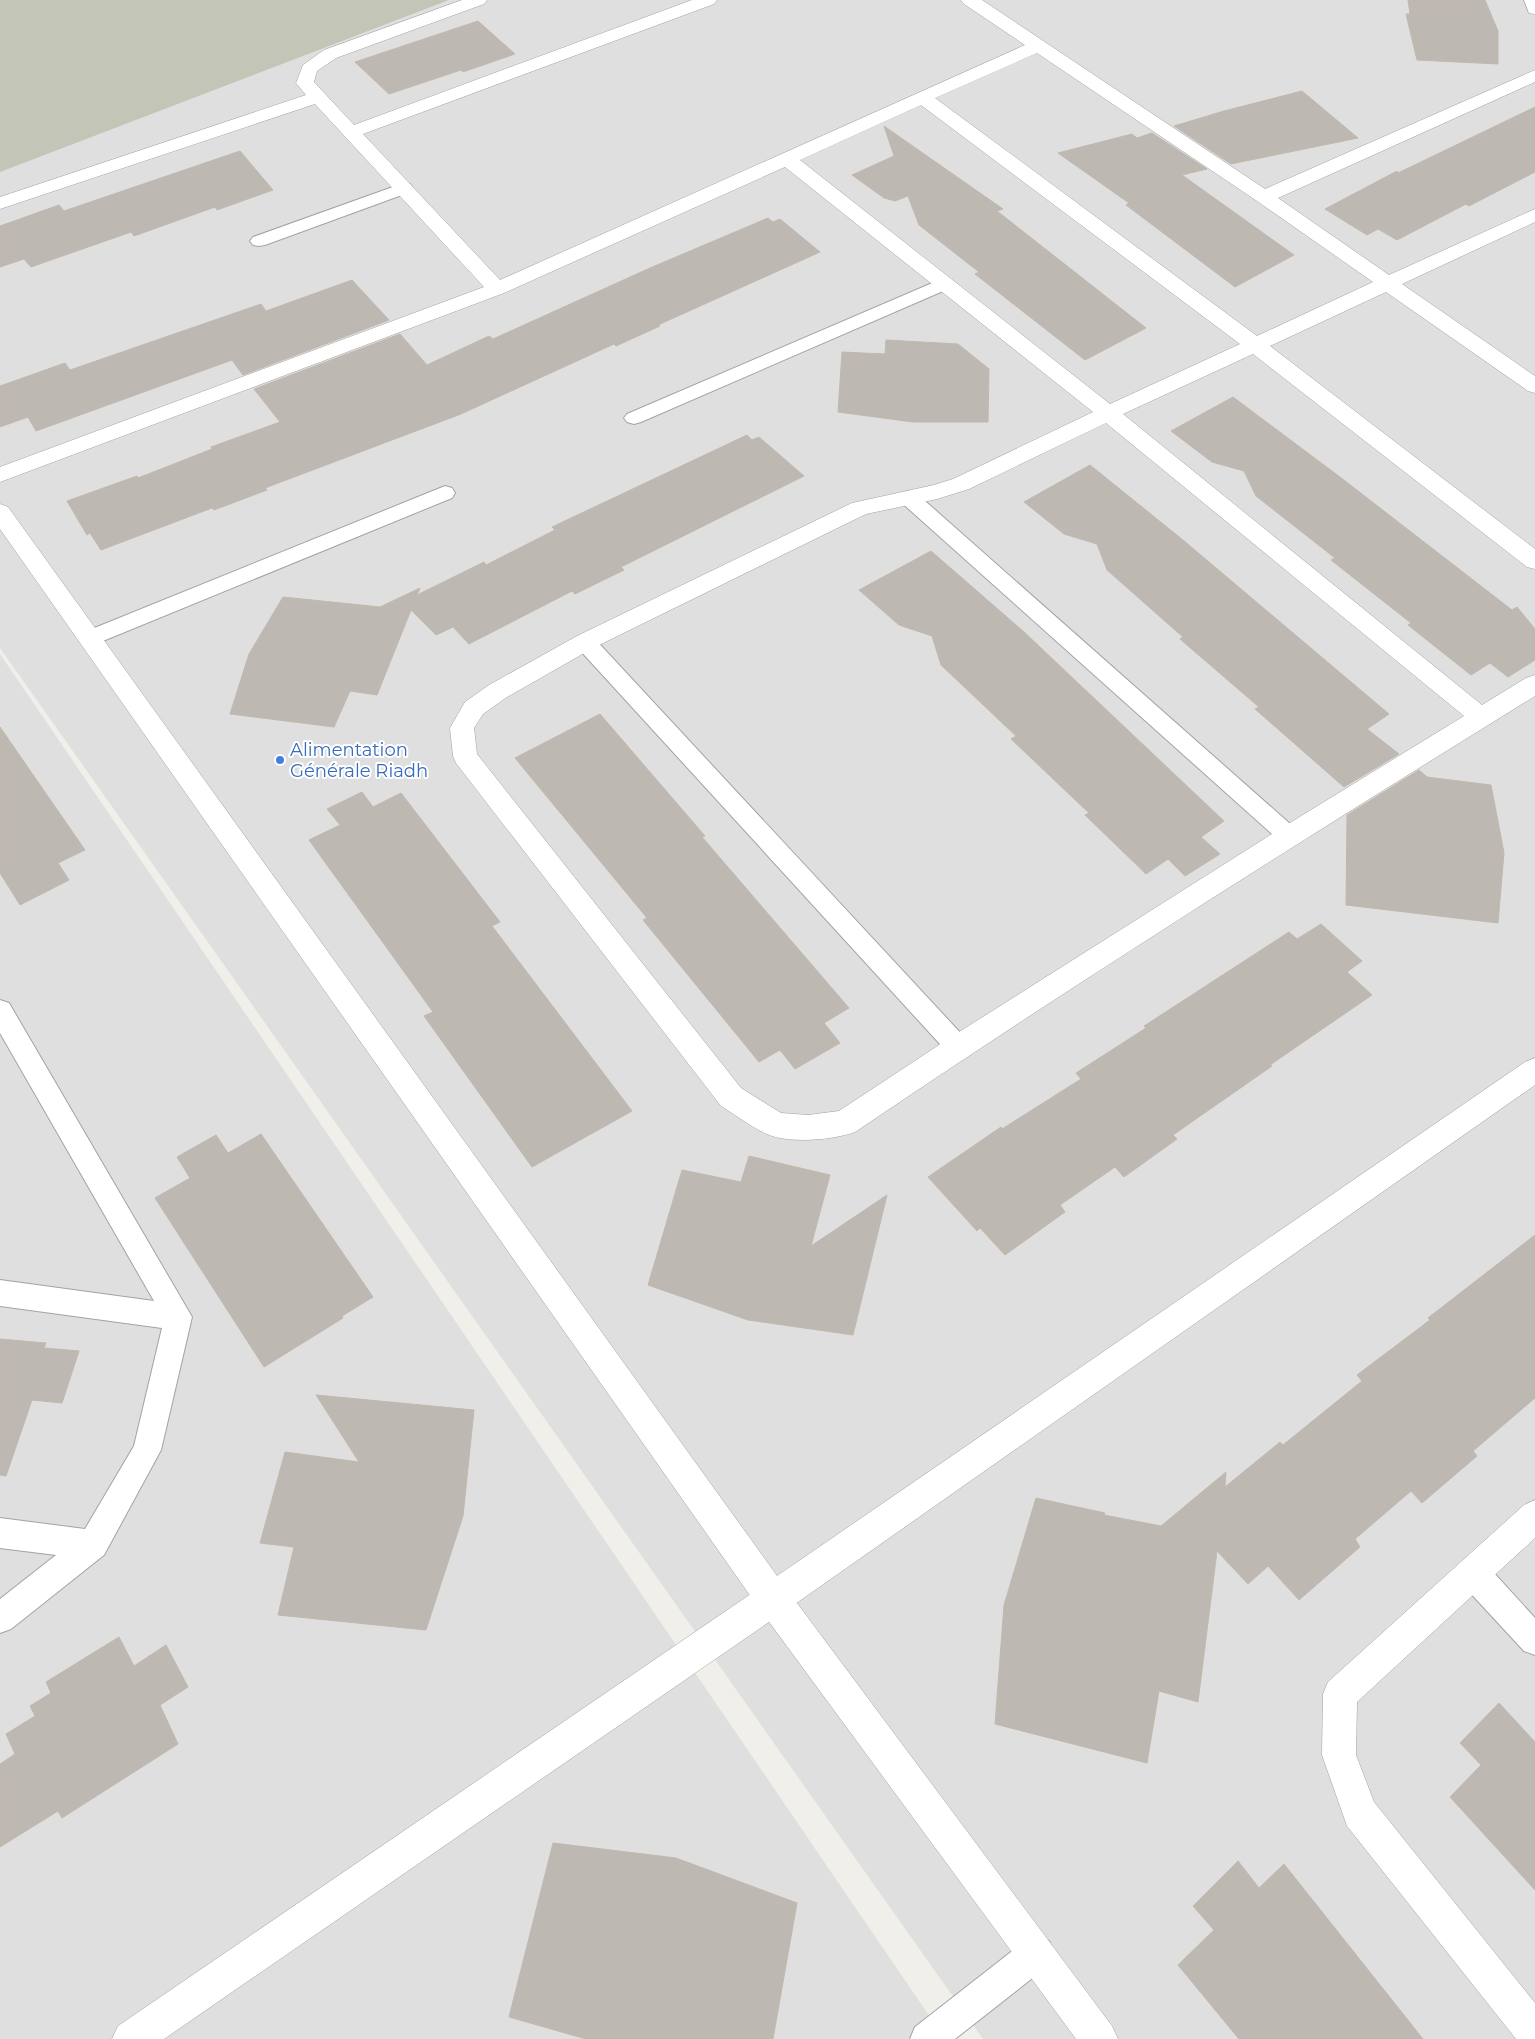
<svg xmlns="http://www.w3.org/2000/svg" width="1535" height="2039" viewBox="0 0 1535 2039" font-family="Montserrat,sans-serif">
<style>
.residential{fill:#e0dfdf}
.construction{fill:#c3c5b6}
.building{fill:#beb8b3;stroke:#c1b8ae}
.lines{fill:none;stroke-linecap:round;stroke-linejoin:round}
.service-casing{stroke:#a3a3a3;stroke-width:2}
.minor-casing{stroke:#a3a3a3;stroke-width:1}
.tertiary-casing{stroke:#a3a3a3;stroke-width:1}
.service{fill:#fff;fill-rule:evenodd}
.minor{fill:#fff;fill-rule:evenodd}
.tertiary{fill:#fff;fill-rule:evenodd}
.shop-dot{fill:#3f7fe0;stroke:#fff;stroke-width:2}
.labels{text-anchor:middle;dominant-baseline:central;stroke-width:4;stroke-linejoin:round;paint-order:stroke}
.shop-label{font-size:18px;fill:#366cbe;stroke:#fff;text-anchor:start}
</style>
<rect width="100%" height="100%" fill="#f1efea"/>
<path class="residential" d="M342,0H1535V2039H983L0,648V156Z
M0,654L945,2039H0Z"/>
<path class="construction" d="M0,0H449L0,172Z"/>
<path class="building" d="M1408,0H1485L1498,31V64L1417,60L1406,14H1410Z
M478,21L515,54L463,72L461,70L389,94L355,62Z
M1302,91L1358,138L1231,164L1174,126L1224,111Z
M1535,107V172L1469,206L1466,204L1397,240L1378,229L1367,235L1325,209L1397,171L1398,173Z
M884,126L1003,209L997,211L1146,328L1085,360L975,274L979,272L919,225L908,196L895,201L884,198L852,175L894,156Z
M1152,133L1207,169L1182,175L1294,255L1235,287L1126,205L1129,203L1058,153L1132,134L1137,138Z
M240,151L273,190L217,210L215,207L134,236L131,232L31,267L24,259L0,267V226L59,205L64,211Z
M768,218L773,222L780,219L820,252L658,325L660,326L616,346L614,344L461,414L265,488L267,490L214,510L212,508L101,550L90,533L87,535L67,501L137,476L138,478L212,449L211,447L280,422L254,389L400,334L427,365L489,336L493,339L650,268Z
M352,280L389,320L243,375L232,360L36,431L28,417L0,427V386L65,363L70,370L261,304L266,311Z
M886,340L958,344L989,369L988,422H913L838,412L842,352L885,354Z
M1233,397L1340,477L1512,610L1517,607L1535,629V660L1508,677L1490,663L1471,675L1408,625L1411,623L1331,560L1335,558L1256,496L1244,471L1212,462L1171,431Z
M747,435L752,440L759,437L804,476L621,567L624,570L575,594L572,591L469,644L453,627L436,635L411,610L377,695L350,691L334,727L230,714L249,654L283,597L380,607L420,588L417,595L484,562L486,565L555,530L552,527Z
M1090,465L1183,540L1389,714L1367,729L1399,754L1344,787L1255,709L1259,707L1180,639L1183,637L1107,570L1097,544L1064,534L1024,502Z
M931,551L1023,631L1224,821L1201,837L1220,854L1185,876L1168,859L1146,874L1085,815L1089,813L1011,739L1016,736L941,665L932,636L899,625L859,590Z
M600,714L705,836L702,837L849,1008L824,1023L840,1043L795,1069L780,1050L759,1062L643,920L647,918L515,758Z
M0,727L85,850L58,863L69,880L20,905L0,873Z
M1419,770L1427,777L1491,785L1504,853L1498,923L1346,905L1347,815Z
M362,792L373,807L401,793L500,922L492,926L632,1111L532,1167L424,1016L433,1012L309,840L340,825L327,809Z
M1321,924L1362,961L1347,972L1372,995L1270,1065L1272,1066L1173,1135L1177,1139L1124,1177L1115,1167L1060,1205L1065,1212L1005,1255L980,1228L977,1231L928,1177L1001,1127L1002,1129L1081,1079L1076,1073L1146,1028L1144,1026L1289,932L1297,939Z
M261,1134L373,1297L342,1316L343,1318L264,1367L155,1198L190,1178L177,1157L216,1135L228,1153Z
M749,1156L830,1175L811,1246L887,1195L853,1335L748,1320L648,1285L682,1170L741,1182Z
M1535,1235V1398L1473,1451L1477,1456L1422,1503L1411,1491L1355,1539L1360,1547L1299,1600L1268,1566L1248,1584L1217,1551L1198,1702L1159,1691L1147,1763L995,1724L1004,1605L1036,1498L1105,1513L1104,1515L1161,1526L1226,1472L1225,1487L1280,1442L1283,1445L1362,1381L1357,1375L1430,1320L1428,1318Z
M0,1339L46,1343L44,1348L79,1351L62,1403L32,1400L6,1476L0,1475Z
M316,1395L474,1410L463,1516L426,1630L278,1615L294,1547L260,1543L285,1452L359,1462Z
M119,1637L134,1666L166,1645L188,1687L160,1705L178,1744L62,1818L58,1811L0,1847V1764L15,1754L6,1734L35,1716L30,1706L51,1693L46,1682Z
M1499,1703L1535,1742V1890L1450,1797L1481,1765L1460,1743Z
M553,1843L676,1858L797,1903L773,2039H586L509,2017Z
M1238,1861L1259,1888L1284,1864L1423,2039H1239L1178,1965L1214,1930L1193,1906Z"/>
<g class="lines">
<defs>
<path id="service" d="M404,183L410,184L413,188L410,192L265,245L259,246L253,245L250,241L253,237Z
M944,278L950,280L953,284L950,288L641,422L634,424L627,422L624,418L627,414Z
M445,486L452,488L455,493L452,498L98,643L90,646L82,643L79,638L82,633Z
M909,491L916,493L1297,830L1301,836L1297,842L1289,845L1281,842L902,503L899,498L902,493Z
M585,634L593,637L967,1040L971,1047L967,1054L958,1058L949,1054L577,647L574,642L577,637Z
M0,1000L9,1003L192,1317L161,1450L104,1555L11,1629L0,1633V1599L56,1555L0,1548V1518L85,1529L134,1446L162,1328L0,1306V1280L154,1301L0,1033Z
M1473,1558L1484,1562L1535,1618V1655L1524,1651L1462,1584L1458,1573L1462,1562Z
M1037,1936L1049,1941L1054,1953L1049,1965L955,2039H910L915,2027L1025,1941Z"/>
<path id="minor" d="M462,0H487L484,4L336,58L317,71L314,82L354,125L692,0H717L714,4L363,134L500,280L1025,45L964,4L961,0H982L1265,189L1535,70V82L1278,198L1389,275L1535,209V222L1402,284L1535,376V393L1528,391L1386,292L1270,346L1535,549V569L1527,567L1253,354L1123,414L1482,705L1526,678L1535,675V696C1307,837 1078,981 855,1132C833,1140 789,1144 767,1134C751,1127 736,1115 721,1106L456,763L453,756L450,728L465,702L489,685L577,636L852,503L934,485L953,479L1093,412L785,167L504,293L0,482V467L484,287L315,104L0,209V197L306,95L296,83L303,65L324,50ZM1037,53L1257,201L1373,282L1257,336L935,98ZM921,105L1240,344L1110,404L800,160ZM1106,423L1464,716L1280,829L948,1039L839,1111L808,1115L781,1113L741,1088L477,754L474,728L483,714L507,697L593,648L866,514L937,499L969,489Z
M1524,0H1535V14L1529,13Z
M0,504L8,507L785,1587L1112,2026L1118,2039H1076L761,1611L0,529Z
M1535,1500V1538L1357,1702L1356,1755L1374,1802L1535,2003V2039H1516L1347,1826L1322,1755L1323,1694L1328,1682L1524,1505Z"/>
<path id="tertiary" d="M1535,1058V1085L785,1611L164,2039H112L118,2026L761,1587L1525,1062Z"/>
</defs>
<use href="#service" class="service-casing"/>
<use href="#minor" class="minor-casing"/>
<use href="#tertiary" class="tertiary-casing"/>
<use href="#service" class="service"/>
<use href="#minor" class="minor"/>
<use href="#tertiary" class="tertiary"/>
</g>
<circle class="shop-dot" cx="280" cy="760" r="5"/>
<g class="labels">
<g class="shop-label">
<text x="290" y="750">Alimentation<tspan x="290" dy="21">Générale Riadh</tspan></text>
</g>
</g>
</svg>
